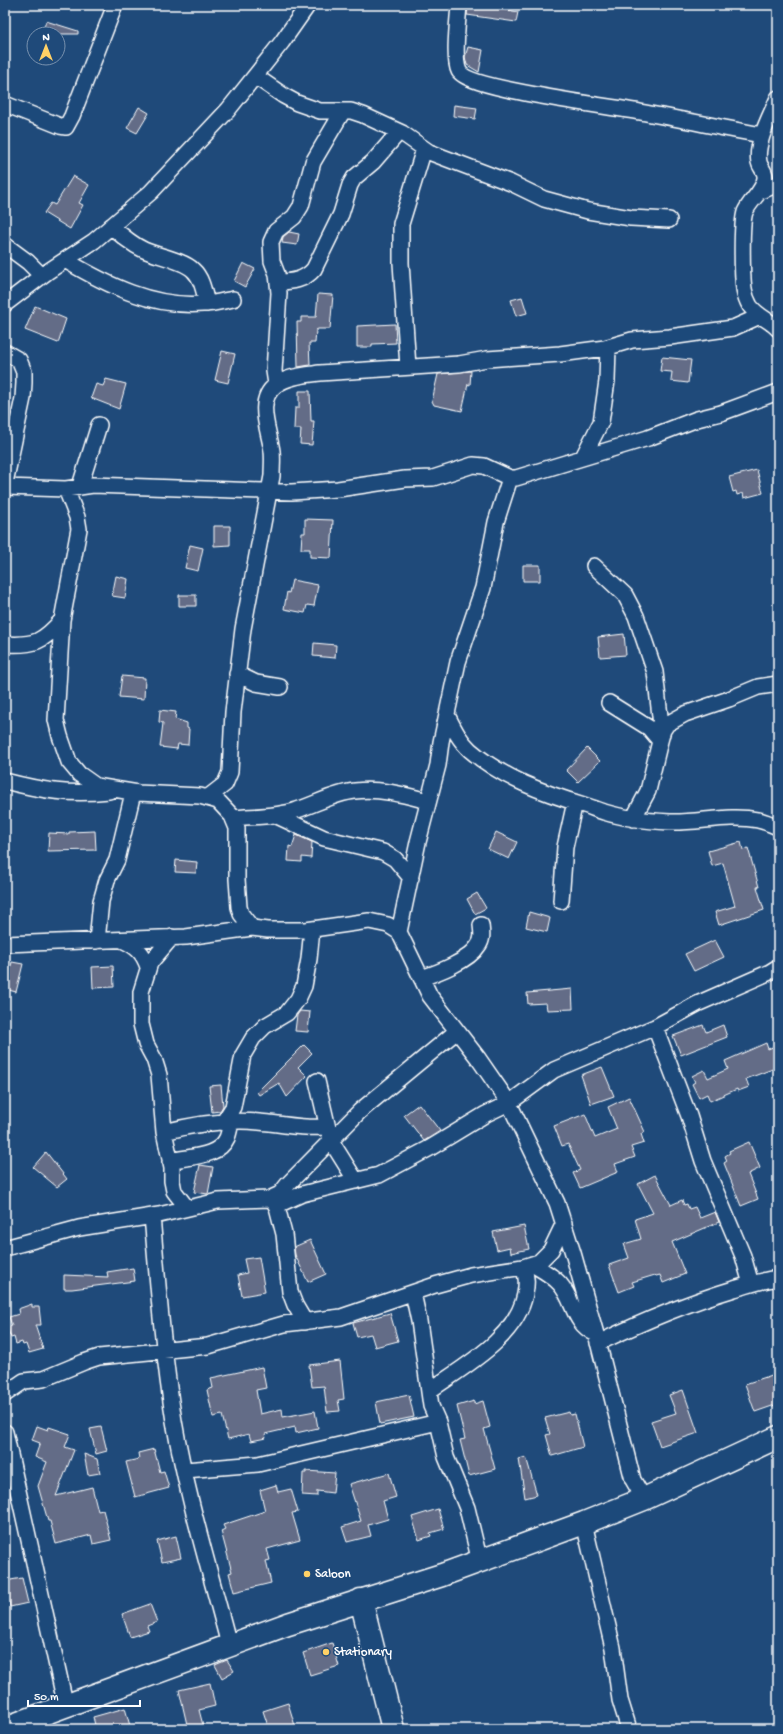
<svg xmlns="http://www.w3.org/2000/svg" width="783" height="1734" viewBox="0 0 783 1734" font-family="'Gochi Hand',sans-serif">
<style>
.building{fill:#646c87;stroke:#fff}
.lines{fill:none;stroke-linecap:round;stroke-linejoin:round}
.street-casing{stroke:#fff;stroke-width:18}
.secondary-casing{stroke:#fff;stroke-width:25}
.street{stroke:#1f4a7a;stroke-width:15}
.secondary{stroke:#1f4a7a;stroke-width:22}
.poi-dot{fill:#ffd166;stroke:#1f4a7a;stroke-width:1.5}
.labels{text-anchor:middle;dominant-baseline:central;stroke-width:3;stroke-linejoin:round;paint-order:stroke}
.poi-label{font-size:13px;fill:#fff;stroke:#1f4a7a;text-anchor:start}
</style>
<rect width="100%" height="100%" fill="#1f4a7a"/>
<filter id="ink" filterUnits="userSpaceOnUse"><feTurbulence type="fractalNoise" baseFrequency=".025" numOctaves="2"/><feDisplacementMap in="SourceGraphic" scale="8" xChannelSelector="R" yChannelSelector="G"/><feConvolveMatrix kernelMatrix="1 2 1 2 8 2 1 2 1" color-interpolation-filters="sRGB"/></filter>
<g filter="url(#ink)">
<path class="building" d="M468,5H491L490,7L518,12L516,22L467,15Z
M46,21L78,31V34H42Z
M468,47L483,50L479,72L467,65L465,57Z
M454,105L477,108L475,119L453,116Z
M139,107L149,113L137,133L127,128Z
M73,176L89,185L79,203L83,205L70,229L44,213L51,203L55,205Z
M289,232L299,234L297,245L282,243L283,237Z
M243,263L255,269L245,287L234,281Z
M318,294L333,295L330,329H318L316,330L315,343H309L310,365L298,367L297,322H301V317H316Z
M522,297L527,313L516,316L511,300Z
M35,306L66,319L58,343L25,330Z
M395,324L396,343L372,344V347H357V326Z
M222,351L235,354L228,383L215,380Z
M662,357L691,360L688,383L671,381L672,372L660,371Z
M471,371L470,385L468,384L462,411L434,405L432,401L438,374Z
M106,379L126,384L119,409L91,398L96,384L103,386Z
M299,391H310L311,421H314L312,445L300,444L301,429H294L295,408H299Z
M757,470L763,493L744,498L743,493L737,495L736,491L733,492L729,477Z
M305,519L333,520L331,558L310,557V549H301L302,533H305Z
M214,526H230V545L214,546Z
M190,545L203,548L198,571L185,568Z
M523,565H540V581H523Z
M116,576L128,579L125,598L112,596Z
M292,580L318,585L314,606L307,605L305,613L284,609L287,592L289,593Z
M179,595H196V606H179Z
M624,634L626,655L600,657L598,637Z
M314,643L336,645L335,658L313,656Z
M122,676L145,678L144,699L119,697Z
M160,710L176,712L175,719L187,723V728L189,729L188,745L178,744L177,749L160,747L163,723L159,722Z
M587,748L600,761L578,782L566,770Z
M95,831L96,850L48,851L49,833L69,834V832Z
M496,832L517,842L509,859L488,849Z
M296,835L312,842L311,858L302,857V862L288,861L289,846L292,847Z
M741,842L743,850L748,848L759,887H757L764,910L719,925L715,912L735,906L723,863L712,866L708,851Z
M176,860L197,862L196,873L175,872Z
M477,893L486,908L475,914L467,899Z
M529,912L550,918L547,932L526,927Z
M715,940L724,957L694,971L685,954Z
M12,962L23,964L16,992L5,989Z
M113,966L114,987L93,988L92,967Z
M572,989L573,1009L547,1010L546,1003L528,1004L527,993Z
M300,1011L310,1012L308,1032L295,1031L297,1015Z
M703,1025L706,1032L723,1025L727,1037L681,1055L673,1036Z
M766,1043L768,1049L775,1046L778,1053V1067L746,1079L749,1087L738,1091L737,1089L710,1101L707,1094L699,1098L692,1084L695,1082L692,1076L704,1070L708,1078L728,1069L725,1061Z
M304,1045L312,1053L298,1067L307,1076L287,1097L279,1083L259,1095L257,1092Z
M602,1067L614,1096L591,1104L581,1075Z
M221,1085L223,1106L220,1111L212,1112L209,1086Z
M629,1097L645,1132L641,1134L644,1143L631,1147L635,1157L615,1164L618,1172L580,1188L573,1173L580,1170L568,1144L562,1146L554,1126L585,1114L595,1138L617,1129L608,1107Z
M419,1104L440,1131L424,1141L404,1115Z
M749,1142L760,1168L748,1174L758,1199L741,1206L724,1163L727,1161L725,1156L730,1153L729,1151Z
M46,1152L67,1179L57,1187L33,1167Z
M200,1165L213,1167L208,1194L194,1192Z
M655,1175L671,1205L682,1200L684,1205L687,1204L689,1209L695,1207L700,1218L715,1212L719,1222L672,1242L685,1274L663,1283L660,1275L656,1276L655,1275L632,1282L634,1286L619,1292L609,1265L629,1258L624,1244L641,1239L635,1219L653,1213L638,1184Z
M524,1226L529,1249L511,1253L510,1247L497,1250L493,1232Z
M310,1240L326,1274L308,1282L295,1255L294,1247Z
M259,1257L265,1292L242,1296L238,1275L247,1273L244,1259Z
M133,1268L135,1281L72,1289H64V1275L108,1277L107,1272Z
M32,1304V1307H39L41,1325H35L43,1349L29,1353L26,1344L23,1345L22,1342L16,1344L14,1337L11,1338L7,1327L12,1326L9,1317L19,1314L18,1309Z
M390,1313L398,1341L375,1347L371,1334L357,1337L353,1323Z
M340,1361L344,1399L338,1400L340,1411L327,1412L324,1386L312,1387L309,1365Z
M262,1367L266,1388L256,1390L260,1414L282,1409L283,1417L315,1411L318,1428L296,1433L295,1427L265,1434L266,1438L251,1441L249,1434L228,1439L222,1415L213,1417L207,1390L213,1388L211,1378Z
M778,1373V1404L755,1412L745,1384Z
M683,1390L698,1433L660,1446L651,1421L676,1413L669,1395Z
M409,1395L414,1417L380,1424L376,1402Z
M474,1401V1404L483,1401L490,1427L484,1429L495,1469L469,1476L460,1440L465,1439L457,1406Z
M569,1412L570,1415L575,1414L583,1447L552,1456L546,1435L550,1434L545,1418Z
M37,1426L48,1430L49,1427L70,1434L65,1447L74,1450L56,1496L92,1487L98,1511L103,1510L111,1540L93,1544L91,1535L56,1544L50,1521H48L38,1486L47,1462L35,1457L40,1443L32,1440Z
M101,1427L107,1451L96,1454L90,1429Z
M154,1449L160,1472L164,1471L169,1488L135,1497L126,1462L139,1459L138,1453Z
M84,1454L97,1459L100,1473L88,1475Z
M526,1457L537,1495L525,1498L519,1459Z
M306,1471L335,1473L333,1493L317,1491V1496L302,1495L303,1473H306Z
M389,1473L396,1497L383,1501L388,1519L368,1525L371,1536L347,1542L342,1527L361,1521L349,1484Z
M276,1485L278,1492L291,1489L298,1512L292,1513L300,1540L267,1549L270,1560L266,1561L271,1583L234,1592L229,1573L232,1572L221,1531L225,1529L223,1525L265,1511L260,1490Z
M438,1509L444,1529L430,1533L431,1536L419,1540L412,1517Z
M176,1536L181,1558L162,1562L157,1541Z
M22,1578L28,1603L10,1607L5,1581Z
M150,1604L157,1622L147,1626L149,1631L130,1637L122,1614Z
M332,1643L339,1666L310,1675L303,1653Z
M227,1660L234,1671L222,1678L215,1665Z
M210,1683L215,1706L199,1710L204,1729H188L179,1690Z
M288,1703L296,1729H269L263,1711Z
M125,1708L130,1726L120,1729H96L93,1717Z"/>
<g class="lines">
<defs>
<path id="street" d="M459,5C458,20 453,59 459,71C468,89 614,107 640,112C681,119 722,128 762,135
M255,76L284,96L297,103L320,111H351L363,115L402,133L429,152L511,183L544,199L588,211L631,218L669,220
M778,98C771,115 755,143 759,162C760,168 766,171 765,178C764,191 750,200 745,212C741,224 742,275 744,289C745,295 747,301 750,306C758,317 770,320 778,329
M5,104L60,126L66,127L72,116L115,5
M759,192L778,184
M111,226C121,235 131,244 144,250C157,256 183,260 193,270C202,278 204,292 207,304
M5,245L28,262L42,276
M65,260C107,285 153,308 203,304C213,304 223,301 233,299
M278,282C292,282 305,280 314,269L341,214L350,185L354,178L373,162L399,132
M5,304L47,272L94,241L151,192L228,110L282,42L308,5
M5,352L19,360L24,372V383L23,398L5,483
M408,367L401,263V224L424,149
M276,384L274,371L279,293L277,274L272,261L271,242L276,231L294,217L301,206L313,162L343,111
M583,457L601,422L607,381L608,347
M80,486L99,425
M5,487L66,489L93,485L292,492L338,489L405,479L433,478L473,465L484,466L510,478H516L648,438L697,419L721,413L778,392
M66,489L77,517L79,529L62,620L56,720L60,736L69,762L79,774L96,786L138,793L200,796L218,801L232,816L237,828V879L239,907L241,914L252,928L268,930H306L369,921L388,925L399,932L430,996L478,1058L509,1103L557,1203L573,1253L596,1334L633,1480L644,1499
M594,566L625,595L636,616L655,672L662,734
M5,644C34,646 43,642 62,620
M237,674L256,683L280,687
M609,703L649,728L660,741
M447,715C453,727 459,740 470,750C502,778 544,793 584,805C591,807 597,810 604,812C626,819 648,821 670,822C699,823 729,814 758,820C765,821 772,825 778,827
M5,781C43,791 69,795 109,791
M207,798L225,784L230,772L233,712L243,629L272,476C272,467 273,459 272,451C269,430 255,400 276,385C288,376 306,375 320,373L459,364L487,359L560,354L605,348L632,340L670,337L733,328L760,316
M275,815L324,838L383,852L395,859L411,878
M233,818C254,816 277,817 297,810C316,804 335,793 355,791C380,788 405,795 428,801
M633,819L648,791L660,741L663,730L667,724L685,714L729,699L758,687L778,684
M561,901L565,847L575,802
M399,932L418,842L438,765L441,742L458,662L483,588L496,522L510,478
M172,937L150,963L141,992V1024L146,1044L154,1059L159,1075L164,1132L172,1168V1181L174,1191L187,1208
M122,940C136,946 143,952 148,967
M97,941L101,901L107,880L117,860L133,793
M5,944L186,937L252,928
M421,978C437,973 469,961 478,946C483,940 482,933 481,925
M655,1027L689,1116L703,1161L743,1256L751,1284
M317,1081L331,1141L356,1181
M223,1123L233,1107L243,1055L253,1038L265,1026L287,1013L298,999L304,986L309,959L312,929
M164,1132C195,1124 228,1119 259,1122C285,1124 301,1129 327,1127
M170,1161C189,1156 218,1158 227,1138C229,1133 230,1127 231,1122
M272,1199L277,1207L284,1234L290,1292L295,1305L305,1322
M277,1207L282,1203L302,1194L379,1175L430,1148L486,1114L509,1103L554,1070L655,1027L697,1004L770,972L778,967
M152,1216C158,1285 163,1354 174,1421C187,1497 210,1571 229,1645
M5,1248L79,1228L159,1215L218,1201L269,1199L280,1194L288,1184L360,1111L457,1031
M532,1264C542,1270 552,1275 560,1284C575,1301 572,1323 596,1334
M413,1293L419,1321L431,1406L438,1422L446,1457L467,1508L480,1562
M598,1343C642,1322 687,1303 734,1289C749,1285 763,1280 778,1278
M429,1391C463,1367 517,1338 525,1294C527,1283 527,1277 523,1267
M5,1394L24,1381L43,1379L84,1362L99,1357L208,1346L284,1324L341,1317L435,1285L471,1275L523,1267L539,1262L551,1250L564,1223
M5,1432L66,1707
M185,1470L258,1464L438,1422
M584,1523L613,1648L620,1700L629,1729"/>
<path id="secondary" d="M361,1600L393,1729
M5,1728L288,1624L442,1575L584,1523L644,1499L778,1437"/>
</defs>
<use href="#street" class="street-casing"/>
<use href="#secondary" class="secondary-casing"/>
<use href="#street" class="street"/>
<use href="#secondary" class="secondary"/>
</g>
</g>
<g class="poi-dot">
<circle cx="307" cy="1574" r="4"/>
<circle cx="326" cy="1652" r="4"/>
</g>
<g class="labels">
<g class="poi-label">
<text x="315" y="1574">Saloon</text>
<text x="334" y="1652">Stationary</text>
</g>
</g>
<rect width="783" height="1734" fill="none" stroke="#1f4a7a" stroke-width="20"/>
<rect x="10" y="10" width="763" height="1714" fill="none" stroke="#fff" stroke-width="1.5" filter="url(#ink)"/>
<g transform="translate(46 46)"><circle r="19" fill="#1f4a7a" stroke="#7992af"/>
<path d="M0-3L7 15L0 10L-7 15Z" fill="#ffd166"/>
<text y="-6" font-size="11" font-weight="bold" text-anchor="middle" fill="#ffffff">N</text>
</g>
<path d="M28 1700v6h112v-6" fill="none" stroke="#ffffff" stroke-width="2"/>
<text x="34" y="1700" font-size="12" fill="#ffffff" stroke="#1f4a7a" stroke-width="3" paint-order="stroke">50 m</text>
</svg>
